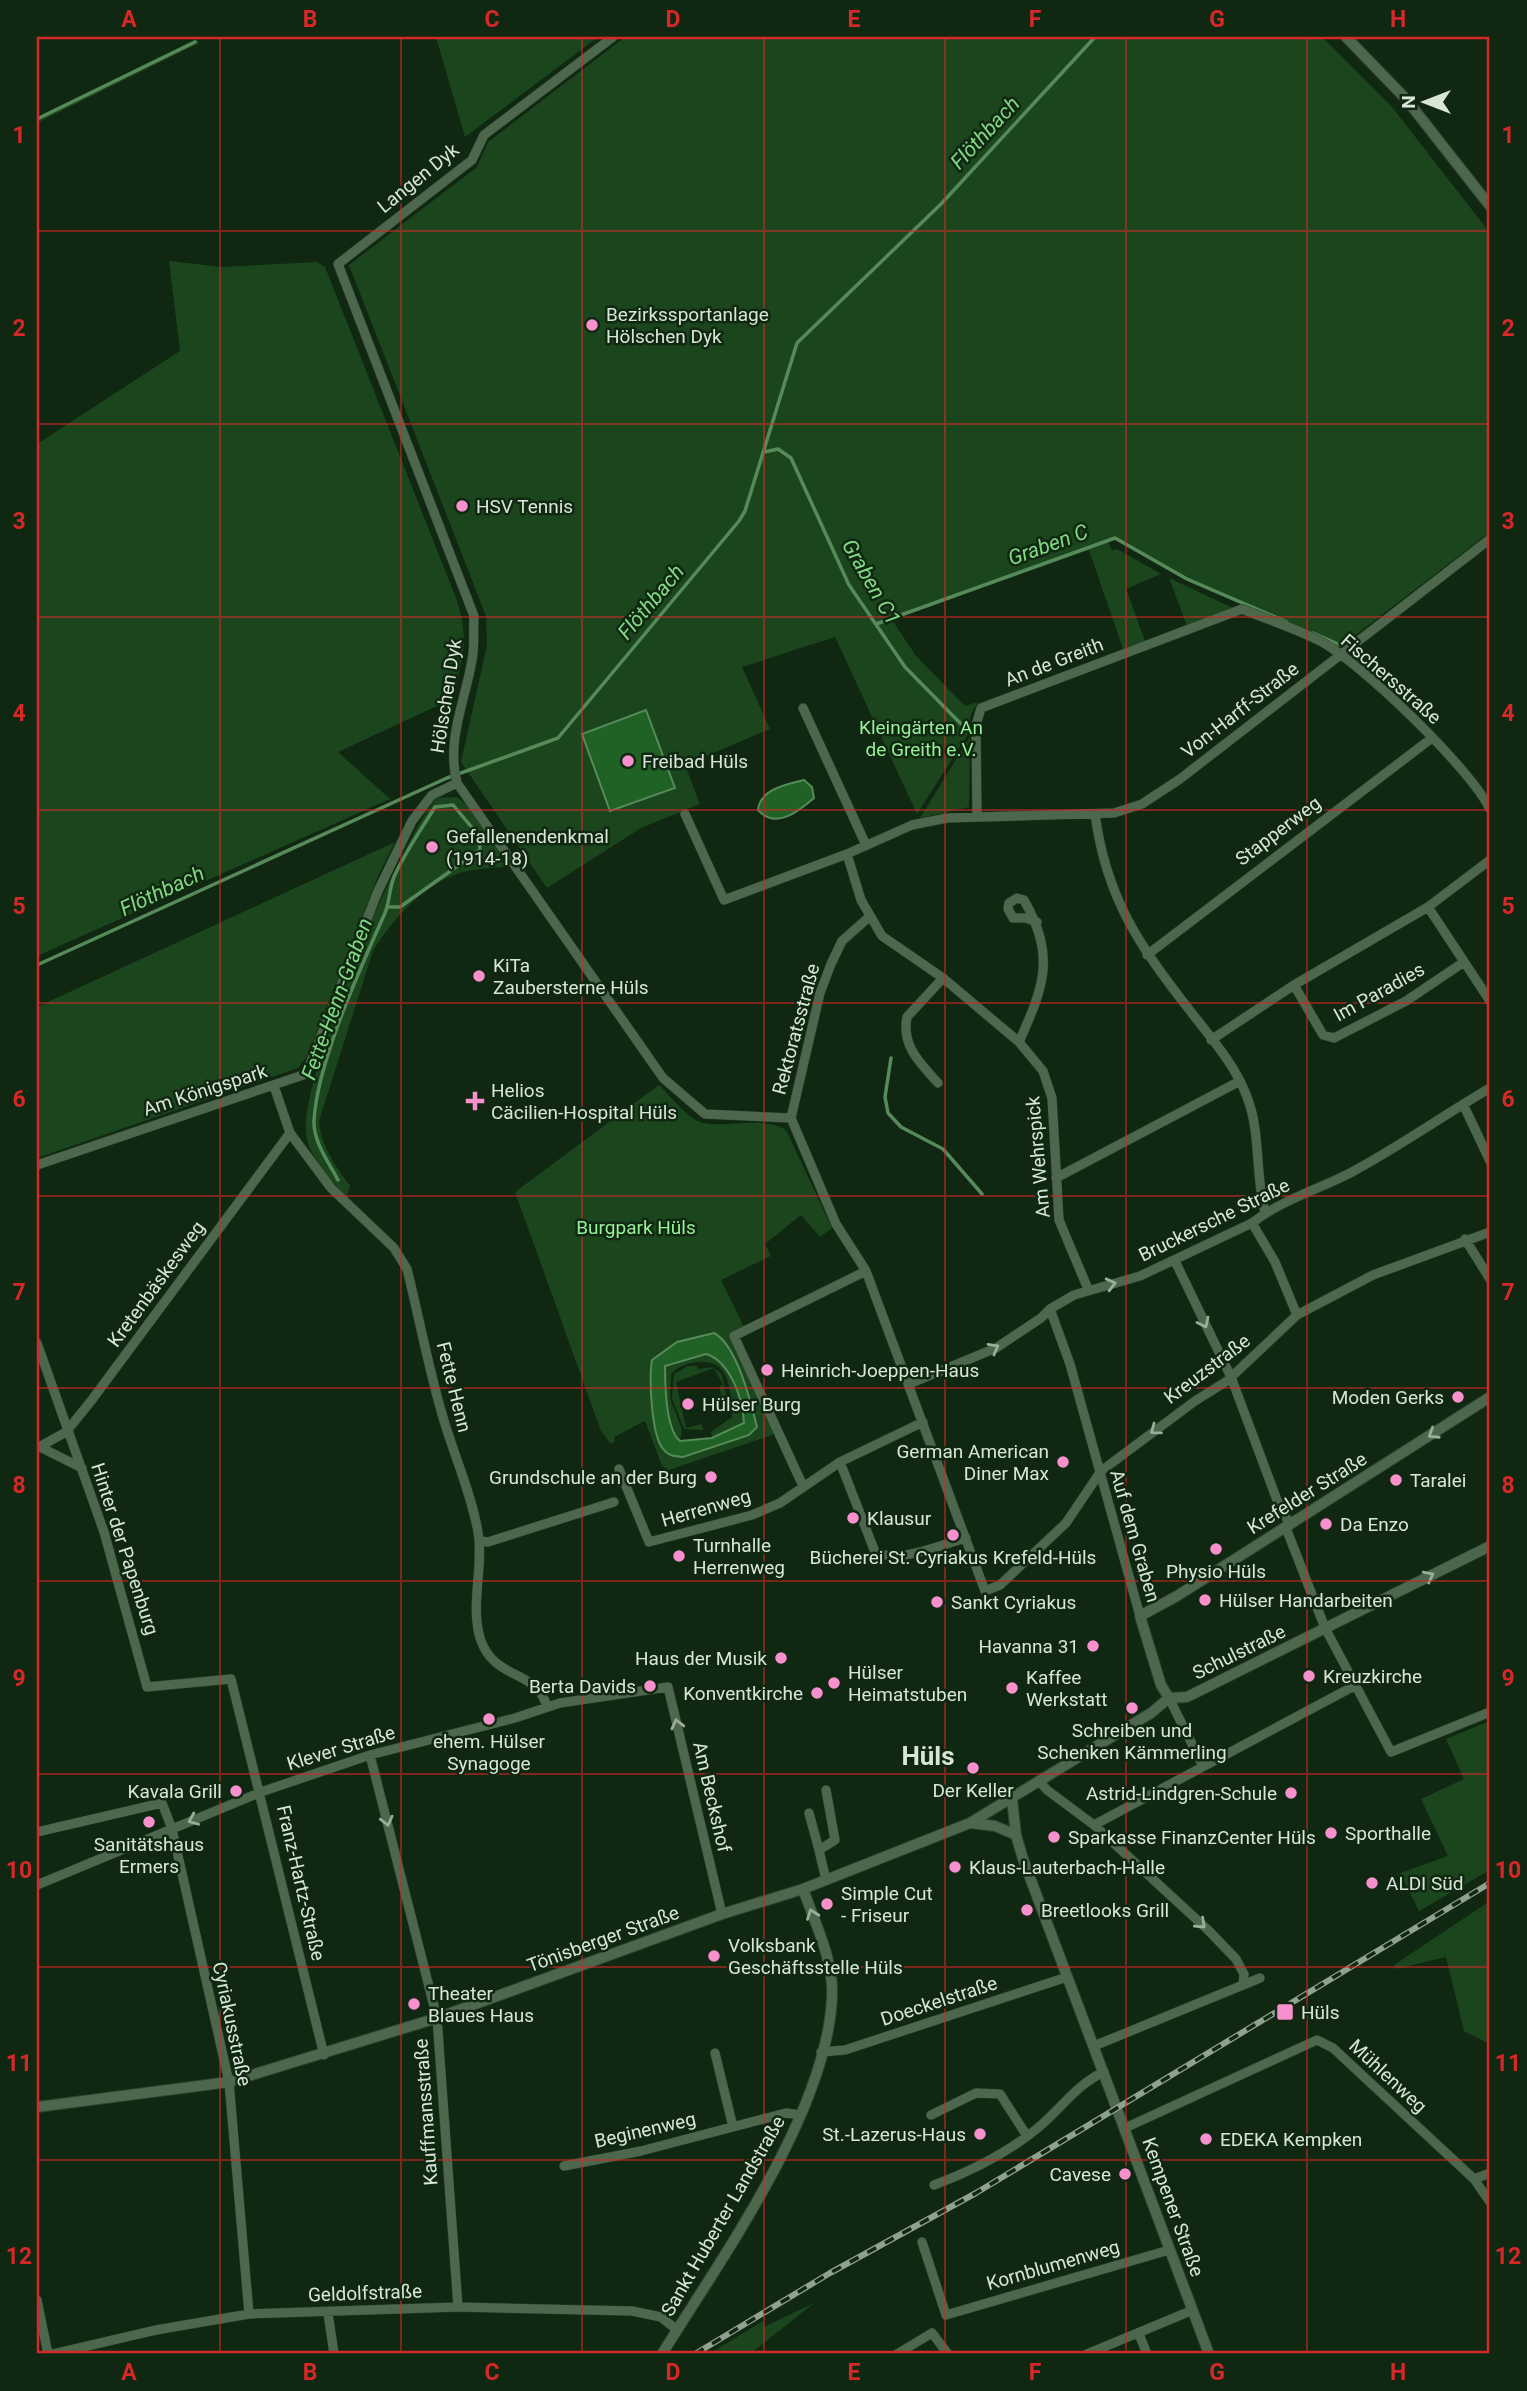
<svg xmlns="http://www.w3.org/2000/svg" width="1527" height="2391" viewBox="0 0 1527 2391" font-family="Roboto,sans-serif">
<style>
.green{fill:#1b461d;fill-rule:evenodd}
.water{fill:#206225;stroke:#578a5a;stroke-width:2;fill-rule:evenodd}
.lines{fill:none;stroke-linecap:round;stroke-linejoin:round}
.stream{stroke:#578a5a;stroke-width:3.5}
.minor-casing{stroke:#2c422d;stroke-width:10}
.tertiary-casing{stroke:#2c422d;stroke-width:12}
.minor{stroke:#4d674c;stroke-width:9}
.tertiary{stroke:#4d674c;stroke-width:10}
.rail-casing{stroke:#8fa18f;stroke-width:6}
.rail{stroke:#102711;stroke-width:3.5;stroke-dasharray:10;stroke-linecap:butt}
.oneway{stroke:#99ad98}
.grid{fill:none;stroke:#d62828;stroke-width:2;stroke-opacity:0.55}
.poi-dot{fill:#f790cd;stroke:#102711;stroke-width:2.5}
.labels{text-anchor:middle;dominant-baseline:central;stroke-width:5;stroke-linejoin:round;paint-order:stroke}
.street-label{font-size:19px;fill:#d8e6d7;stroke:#102711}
.poi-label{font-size:19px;fill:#d8e6d7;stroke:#102711;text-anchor:start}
.park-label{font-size:19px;fill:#98f099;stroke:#102711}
.water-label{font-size:21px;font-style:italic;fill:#82d984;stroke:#102711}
.district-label{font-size:26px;font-weight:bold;fill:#d8e6d7;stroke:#102711}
.neatline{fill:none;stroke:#d62828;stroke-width:2.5}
.grid-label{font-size:23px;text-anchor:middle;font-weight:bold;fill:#d62828}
</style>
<rect width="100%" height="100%" fill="#102711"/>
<path class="green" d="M436,37H598L465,137Z
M625,37H1322L1392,107L1490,233V532L1340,647L1187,581L1115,539L1108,542L1112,551L1117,549L1161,574L1126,589L1145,641L1123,649L1089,550L892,620L916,656L965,706L978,702L971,714L968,734L917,814L835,637L742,667L770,729L685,765L700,804L641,828L547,888L461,762L487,645L486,616L349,265L477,167L488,142Z
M196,39L199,43L37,123V117Z
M169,261L222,267L317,262L325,267L456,598C470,638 463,659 452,699L338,752L390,799L37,956V444L180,351Z
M1169,578L1235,609L1187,626Z
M970,737L969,807L920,818Z
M457,797L468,806L511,866C497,868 481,868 467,871C427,880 394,917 373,951L319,1121C321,1147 336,1166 350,1186L346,1198C333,1181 309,1157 306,1135C299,1078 398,843 437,798Z
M395,842L379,874L307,1056L298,1068L37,1158V1007Z
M659,1085C670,1096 681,1110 694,1119C715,1133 759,1113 786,1130L832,1228L820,1237L801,1215L765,1244L771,1256L721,1280L744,1327L729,1335L774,1432L772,1435L669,1470L662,1466L645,1421L614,1437L615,1441L611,1444L601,1431L515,1192ZM677,1342L727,1345L756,1427L749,1435L683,1457L661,1448L650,1375L652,1360Z
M706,1354C730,1361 744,1399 744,1423L712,1438L711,1432L732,1417C731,1403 731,1385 724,1373C715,1355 680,1361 671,1375L670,1398L682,1430L680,1441C666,1430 665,1384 665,1366Z
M688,1366H697L698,1369L713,1367L722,1375L727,1400L723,1402L719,1387L723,1385L714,1368L676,1382L686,1428L702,1424L703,1430L684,1429L672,1398L674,1374Z
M1490,1721V1870L1419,1911L1400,1873L1448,1856L1421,1799L1464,1779L1446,1739Z
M1490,1901V2044L1464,2031L1446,1957L1396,1969L1394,1965Z
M814,2303L750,2354H709L763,2321L764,2327Z"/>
<path class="water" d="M646,710L675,788L610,811L582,734Z
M804,780L812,787L814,798C799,811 776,830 758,810C760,789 787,784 804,780Z
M714,1333C737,1345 751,1403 757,1427L749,1435L683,1457C674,1456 668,1456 663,1449C651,1434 649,1378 652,1360L677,1342ZM706,1354C730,1361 743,1399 744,1423L712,1438L680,1441C666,1430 665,1384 665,1366Z"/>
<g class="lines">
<path class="stream" d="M37,119L195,42
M764,452L778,449L791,458L849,585L905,667L967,730
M876,624L1115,538L1187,579L1287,622
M1313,633L1340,645
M37,965L447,778L558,738L739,521L745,511L797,343L941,204L1095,37
M891,1058L885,1097L888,1113L901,1127L943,1149L982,1194
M338,1180C329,1163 313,1141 314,1121C317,1062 361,967 385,913C390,901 389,889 394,877C405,852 421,830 435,807L453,805L479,836L480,850L400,907H388"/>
<defs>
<path id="minor" d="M613,37L484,135L472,160L338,264L474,616C473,630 475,646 472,660C465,702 446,740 457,783L663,1078L705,1114L791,1118
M803,708L866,845
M685,814L724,900L847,854L912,825L947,818L1114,813L1142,804L1180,779L1490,539
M1095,814C1106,898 1140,947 1191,1012C1211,1038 1236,1066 1247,1097C1261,1132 1255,1175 1265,1212
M977,817L976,725L981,708L1242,609C1269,620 1297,629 1322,642C1363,665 1470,768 1490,809
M847,854L861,900L882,936L943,978L1019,1042L1043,1071L1052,1098L1059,1220L1088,1289
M1428,907L1490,1001
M869,917L842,941L831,964L820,993L791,1118L836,1224L866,1271L985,1591L1000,1585L1066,1523L1101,1471L1195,1401L1227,1381L1297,1315L1373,1275L1490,1232
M1147,955L1432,738
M1294,985L1323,1035L1334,1038L1406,1001L1464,962
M1211,1040L1294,985L1428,907L1490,860
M1019,1042C1044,986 1056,957 1024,900L1017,898L1009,903L1008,909L1013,918H1026L1037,922
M938,1083C921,1064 901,1046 907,1017L943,978
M274,1086L290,1133L331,1188L394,1248L407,1269C419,1317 428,1366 442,1414C453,1453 471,1492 478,1532C484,1567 470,1603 480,1638C494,1682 537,1668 547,1707
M1463,1104L1490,1161
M37,1165L306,1074L378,891L412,821L432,795L457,783
M1056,1178L1240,1081
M1252,1223L1275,1262L1297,1315
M1465,1239L1490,1279
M1175,1261L1231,1377L1277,1500L1290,1525
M1050,1309L1070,1364L1140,1616
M37,1343L104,1532L147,1687L231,1679L324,2055
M909,1384L996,1348L1041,1318L1050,1309L1074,1295L1140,1276L1252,1223C1281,1200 1320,1189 1352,1172C1400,1146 1444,1115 1490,1088
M38,1446L82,1468
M41,1446L66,1432L91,1401L290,1133
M840,1462L875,1552C899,1564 940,1545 966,1538
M619,1469L649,1542L752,1515L780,1503L840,1462L923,1422
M803,1486L734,1336L866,1271
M1286,1528L1325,1628L1391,1752L1490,1712
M480,1541L488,1542L614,1502
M1169,1698L1203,1766
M370,1755L437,2018L458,2307
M1040,1782L1047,1790L1094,1825L1208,1930L1236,1959L1244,1974L1243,1985
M809,1813L819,1850
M1094,1825L1356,1685
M37,1832L162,1803L172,1829L229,2082L249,2314
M826,1880L819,1850L835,1840L826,1790
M37,1885L261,1792L370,1755L515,1718L560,1703L668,1687L722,1914
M1094,2046L1260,1978
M821,2052L845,2050L1067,1977
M715,2053L733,2127
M931,2115L976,2093L1000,2094L1027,2136
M1125,2128L1317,2040L1333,2048L1474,2179L1490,2202
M564,2166L641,2151L786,2113L801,2115
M1474,2179L1490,2173
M934,2185C969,2172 1005,2154 1034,2131C1058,2113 1076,2084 1104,2072
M922,2242L946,2315L1169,2250
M37,2300L48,2354
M328,2313L334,2354
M1139,2334L1147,2354
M53,2354L156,2330L249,2314L458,2307L632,2311L661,2317L677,2330
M897,2354L932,2333L948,2354
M1087,2354L1193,2310"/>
<path id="tertiary" d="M1346,37L1406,99L1490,206
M1169,1698L1161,1685L1140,1616L1177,1596L1490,1397
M1169,1698L1187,1697L1490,1546
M1012,1799L1016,1835L1023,1859L1209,2354
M970,1823L995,1826L1016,1835
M37,2107L229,2082L437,2018L722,1914L803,1889L970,1823L1151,1713L1169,1698
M662,2354C722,2257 827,2112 832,1997C834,1961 815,1923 803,1889"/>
</defs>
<use href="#minor" class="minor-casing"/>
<use href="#tertiary" class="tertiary-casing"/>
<use href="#minor" class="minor"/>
<use href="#tertiary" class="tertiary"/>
<defs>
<path id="rail" d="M695,2354L830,2273L976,2193L1490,1883"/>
</defs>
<use href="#rail" class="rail-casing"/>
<use href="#rail" class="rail"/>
</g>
<defs><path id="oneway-chevron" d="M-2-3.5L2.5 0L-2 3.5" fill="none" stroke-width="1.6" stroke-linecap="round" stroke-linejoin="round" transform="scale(1.75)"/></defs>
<g class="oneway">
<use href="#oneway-chevron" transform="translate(1111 1284) rotate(-14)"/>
<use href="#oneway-chevron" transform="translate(1204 1323) rotate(64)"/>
<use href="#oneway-chevron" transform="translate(994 1348) rotate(-29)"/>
<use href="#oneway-chevron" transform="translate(1155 1430) rotate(143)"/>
<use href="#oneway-chevron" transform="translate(1433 1434) rotate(147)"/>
<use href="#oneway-chevron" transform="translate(1429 1576) rotate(-27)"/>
<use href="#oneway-chevron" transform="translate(677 1724) rotate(-104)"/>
<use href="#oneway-chevron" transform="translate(193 1820) rotate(157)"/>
<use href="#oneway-chevron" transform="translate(387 1821) rotate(76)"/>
<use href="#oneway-chevron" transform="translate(812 1914) rotate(-110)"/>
<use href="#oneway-chevron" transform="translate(1201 1924) rotate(43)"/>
</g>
<path class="grid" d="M220,37V2354M401,37V2354M582,37V2354M764,37V2354M945,37V2354M1126,37V2354M1307,37V2354M37,231H1490M37,424H1490M37,617H1490M37,810H1490M37,1003H1490M37,1196H1490M37,1388H1490M37,1581H1490M37,1774H1490M37,1967H1490M37,2160H1490"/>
<g class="poi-dot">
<circle cx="592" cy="325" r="7"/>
<circle cx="462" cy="506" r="7"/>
<circle cx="628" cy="761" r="7"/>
<circle cx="432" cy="847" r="7"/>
<circle cx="479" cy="976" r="7"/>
<path d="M471.5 1090.5h7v7h7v7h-7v7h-7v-7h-7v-7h7z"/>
<circle cx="767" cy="1370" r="7"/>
<circle cx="1458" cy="1397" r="7"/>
<circle cx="688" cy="1404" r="7"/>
<circle cx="1063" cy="1462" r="7"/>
<circle cx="711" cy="1477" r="7"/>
<circle cx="1396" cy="1480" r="7"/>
<circle cx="853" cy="1518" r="7"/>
<circle cx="1326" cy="1524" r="7"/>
<circle cx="953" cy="1535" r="7"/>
<circle cx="1216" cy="1549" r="7"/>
<circle cx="679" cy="1556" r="7"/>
<circle cx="1205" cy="1600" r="7"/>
<circle cx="937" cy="1602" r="7"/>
<circle cx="1093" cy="1646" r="7"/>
<circle cx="781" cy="1658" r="7"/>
<circle cx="1309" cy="1676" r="7"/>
<circle cx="834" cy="1683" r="7"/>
<circle cx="650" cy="1686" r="7"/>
<circle cx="1012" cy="1688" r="7"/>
<circle cx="817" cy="1693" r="7"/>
<circle cx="1132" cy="1708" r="7"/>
<circle cx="489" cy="1719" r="7"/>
<circle cx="973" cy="1768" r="7"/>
<circle cx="236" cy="1791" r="7"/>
<circle cx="1291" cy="1793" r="7"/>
<circle cx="149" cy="1822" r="7"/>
<circle cx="1331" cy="1833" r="7"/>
<circle cx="1054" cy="1837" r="7"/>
<circle cx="955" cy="1867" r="7"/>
<circle cx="1372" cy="1883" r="7"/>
<circle cx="827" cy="1904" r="7"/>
<circle cx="1027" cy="1910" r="7"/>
<circle cx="714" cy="1956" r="7"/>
<circle cx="414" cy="2004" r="7"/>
<rect x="1276" y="2003" width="18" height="18" rx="3.5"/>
<circle cx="980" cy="2134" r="7"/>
<circle cx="1206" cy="2139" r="7"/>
<circle cx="1125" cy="2174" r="7"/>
</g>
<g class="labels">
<g class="street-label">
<text transform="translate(418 178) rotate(-39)">Langen Dyk</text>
<text transform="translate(1054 662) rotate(-21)">An de Greith</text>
<text transform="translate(1391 679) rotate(41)">Fischersstraße</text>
<text transform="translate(446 696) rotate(-81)">Hölschen Dyk</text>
<text transform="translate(1240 710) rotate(-38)">Von-Harff-Straße</text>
<text transform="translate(1278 831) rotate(-37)">Stapperweg</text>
<text transform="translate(1379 992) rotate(-29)">Im Paradies</text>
<text transform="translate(796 1029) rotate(-75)">Rektoratsstraße</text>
<text transform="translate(205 1090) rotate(-18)">Am Königspark</text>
<text transform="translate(1038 1157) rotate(-95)">Am Wehrspick</text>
<text transform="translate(1214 1220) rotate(-26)">Bruckersche Straße</text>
<text transform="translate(156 1284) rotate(-54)">Kretenbäskesweg</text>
<text transform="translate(1207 1369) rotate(-37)">Kreuzstraße</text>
<text transform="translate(454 1387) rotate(76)">Fette Henn</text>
<text transform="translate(1307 1493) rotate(-32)">Krefelder Straße</text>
<text transform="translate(706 1508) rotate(-16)">Herrenweg</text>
<text transform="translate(1135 1536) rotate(74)">Auf dem Graben</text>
<text transform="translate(125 1549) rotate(72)">Hinter der Papenburg</text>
<text transform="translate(1239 1652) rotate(-26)">Schulstraße</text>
<text transform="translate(341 1748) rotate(-17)">Klever Straße</text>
<text transform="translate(712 1797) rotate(77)">Am Beckshof</text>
<text transform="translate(301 1883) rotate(77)">Franz-Hartz-Straße</text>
<text transform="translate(603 1939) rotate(-20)">Tönisberger Straße</text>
<text transform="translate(939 2001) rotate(-18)">Doeckelstraße</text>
<text transform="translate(232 2024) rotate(78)">Cyriakusstraße</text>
<text transform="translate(1388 2076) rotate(43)">Mühlenweg</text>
<text transform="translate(426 2112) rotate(-94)">Kauffmansstraße</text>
<text transform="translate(645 2130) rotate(-13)">Beginenweg</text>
<text transform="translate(1173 2207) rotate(70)">Kempener Straße</text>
<text transform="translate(723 2216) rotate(-60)">Sankt Huberter Landstraße</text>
<text transform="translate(1053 2265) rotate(-16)">Kornblumenweg</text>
<text transform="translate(365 2293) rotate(-2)">Geldolfstraße</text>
</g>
<g class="poi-label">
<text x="606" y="314">Bezirkssportanlage<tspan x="606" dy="22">Hölschen Dyk</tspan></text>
<text x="476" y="506">HSV Tennis</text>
<text x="642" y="761">Freibad Hüls</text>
<text x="446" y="836">Gefallenendenkmal<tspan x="446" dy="22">(1914-18)</tspan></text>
<text x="493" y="965">KiTa<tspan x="493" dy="22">Zaubersterne Hüls</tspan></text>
<text x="491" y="1090">Helios<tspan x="491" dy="22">Cäcilien-Hospital Hüls</tspan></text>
<text x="781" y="1370">Heinrich-Joeppen-Haus</text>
<text x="1444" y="1397" text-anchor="end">Moden Gerks</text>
<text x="702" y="1404">Hülser Burg</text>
<text x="1049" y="1451" text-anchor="end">German American<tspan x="1049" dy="22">Diner Max</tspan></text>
<text x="697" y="1477" text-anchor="end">Grundschule an der Burg</text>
<text x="1410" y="1480">Taralei</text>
<text x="867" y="1518">Klausur</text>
<text x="1340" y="1524">Da Enzo</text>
<text x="693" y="1545">Turnhalle<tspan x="693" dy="22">Herrenweg</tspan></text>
<text x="953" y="1557" text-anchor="middle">Bücherei St. Cyriakus Krefeld-Hüls</text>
<text x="1216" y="1571" text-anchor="middle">Physio Hüls</text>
<text x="1219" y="1600">Hülser Handarbeiten</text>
<text x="951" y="1602">Sankt Cyriakus</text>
<text x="1079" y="1646" text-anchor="end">Havanna 31</text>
<text x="767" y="1658" text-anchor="end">Haus der Musik</text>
<text x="848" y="1672">Hülser<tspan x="848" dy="22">Heimatstuben</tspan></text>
<text x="1323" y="1676">Kreuzkirche</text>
<text x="1026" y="1677">Kaffee<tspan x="1026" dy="22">Werkstatt</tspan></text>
<text x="636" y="1686" text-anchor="end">Berta Davids</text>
<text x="803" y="1693" text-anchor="end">Konventkirche</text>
<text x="1132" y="1730" text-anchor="middle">Schreiben und<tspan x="1132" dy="22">Schenken Kämmerling</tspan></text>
<text x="489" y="1741" text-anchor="middle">ehem. Hülser<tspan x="489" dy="22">Synagoge</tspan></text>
<text x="973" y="1790" text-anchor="middle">Der Keller</text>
<text x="222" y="1791" text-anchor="end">Kavala Grill</text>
<text x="1277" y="1793" text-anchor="end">Astrid-Lindgren-Schule</text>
<text x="1345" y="1833">Sporthalle</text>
<text x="1068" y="1837">Sparkasse FinanzCenter Hüls</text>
<text x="149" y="1844" text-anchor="middle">Sanitätshaus<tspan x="149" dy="22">Ermers</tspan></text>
<text x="969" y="1867">Klaus-Lauterbach-Halle</text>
<text x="1386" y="1883">ALDI Süd</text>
<text x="841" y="1893">Simple Cut<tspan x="841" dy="22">- Friseur</tspan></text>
<text x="1041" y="1910">Breetlooks Grill</text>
<text x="728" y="1945">Volksbank<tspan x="728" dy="22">Geschäftsstelle Hüls</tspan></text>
<text x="428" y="1993">Theater<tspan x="428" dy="22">Blaues Haus</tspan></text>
<text x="1301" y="2012">Hüls</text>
<text x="966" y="2134" text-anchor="end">St.-Lazerus-Haus</text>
<text x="1220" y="2139">EDEKA Kempken</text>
<text x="1111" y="2174" text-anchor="end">Cavese</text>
</g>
<g class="park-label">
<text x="921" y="727">Kleingärten An<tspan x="921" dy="22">de Greith e.V.</tspan></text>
<text x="636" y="1227">Burgpark Hüls</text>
</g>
<g class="water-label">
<text transform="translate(985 133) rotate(-47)">Flöthbach</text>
<text transform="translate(1048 545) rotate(-20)">Graben C</text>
<text transform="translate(871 582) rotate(60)">Graben C1</text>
<text transform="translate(651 602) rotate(-50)">Flöthbach</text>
<text transform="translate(162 891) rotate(-25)">Flöthbach</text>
<text transform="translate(337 999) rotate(-70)">Fette-Henn-Graben</text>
</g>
<g class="district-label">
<text x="928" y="1756">Hüls</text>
</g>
</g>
<rect width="1527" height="2391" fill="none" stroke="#102711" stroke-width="77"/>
<g transform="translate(1425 102) rotate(270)" stroke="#102711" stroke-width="5" paint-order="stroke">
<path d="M0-5L12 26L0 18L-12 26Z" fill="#d8e6d7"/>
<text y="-10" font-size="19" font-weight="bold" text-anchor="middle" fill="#d8e6d7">N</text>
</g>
<rect x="38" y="38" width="1450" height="2314" class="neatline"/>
<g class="grid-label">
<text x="129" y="27">A</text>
<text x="310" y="27">B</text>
<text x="492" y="27">C</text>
<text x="673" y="27">D</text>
<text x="854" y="27">E</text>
<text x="1035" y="27">F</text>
<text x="1217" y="27">G</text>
<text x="1398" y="27">H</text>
<text x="19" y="143">1</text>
<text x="1508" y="143">1</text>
<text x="19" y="336">2</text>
<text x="1508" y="336">2</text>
<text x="19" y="529">3</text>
<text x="1508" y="529">3</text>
<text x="19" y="721">4</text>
<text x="1508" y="721">4</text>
<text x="19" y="914">5</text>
<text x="1508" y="914">5</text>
<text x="19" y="1107">6</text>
<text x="1508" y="1107">6</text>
<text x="19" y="1300">7</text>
<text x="1508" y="1300">7</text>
<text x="19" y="1493">8</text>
<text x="1508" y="1493">8</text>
<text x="19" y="1686">9</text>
<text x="1508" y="1686">9</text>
<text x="19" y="1878">10</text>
<text x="1508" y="1878">10</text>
<text x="19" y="2071">11</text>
<text x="1508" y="2071">11</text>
<text x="19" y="2264">12</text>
<text x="1508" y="2264">12</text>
<text x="129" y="2380">A</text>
<text x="310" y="2380">B</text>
<text x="492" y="2380">C</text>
<text x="673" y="2380">D</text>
<text x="854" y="2380">E</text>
<text x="1035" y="2380">F</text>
<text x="1217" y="2380">G</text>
<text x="1398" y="2380">H</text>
</g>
</svg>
